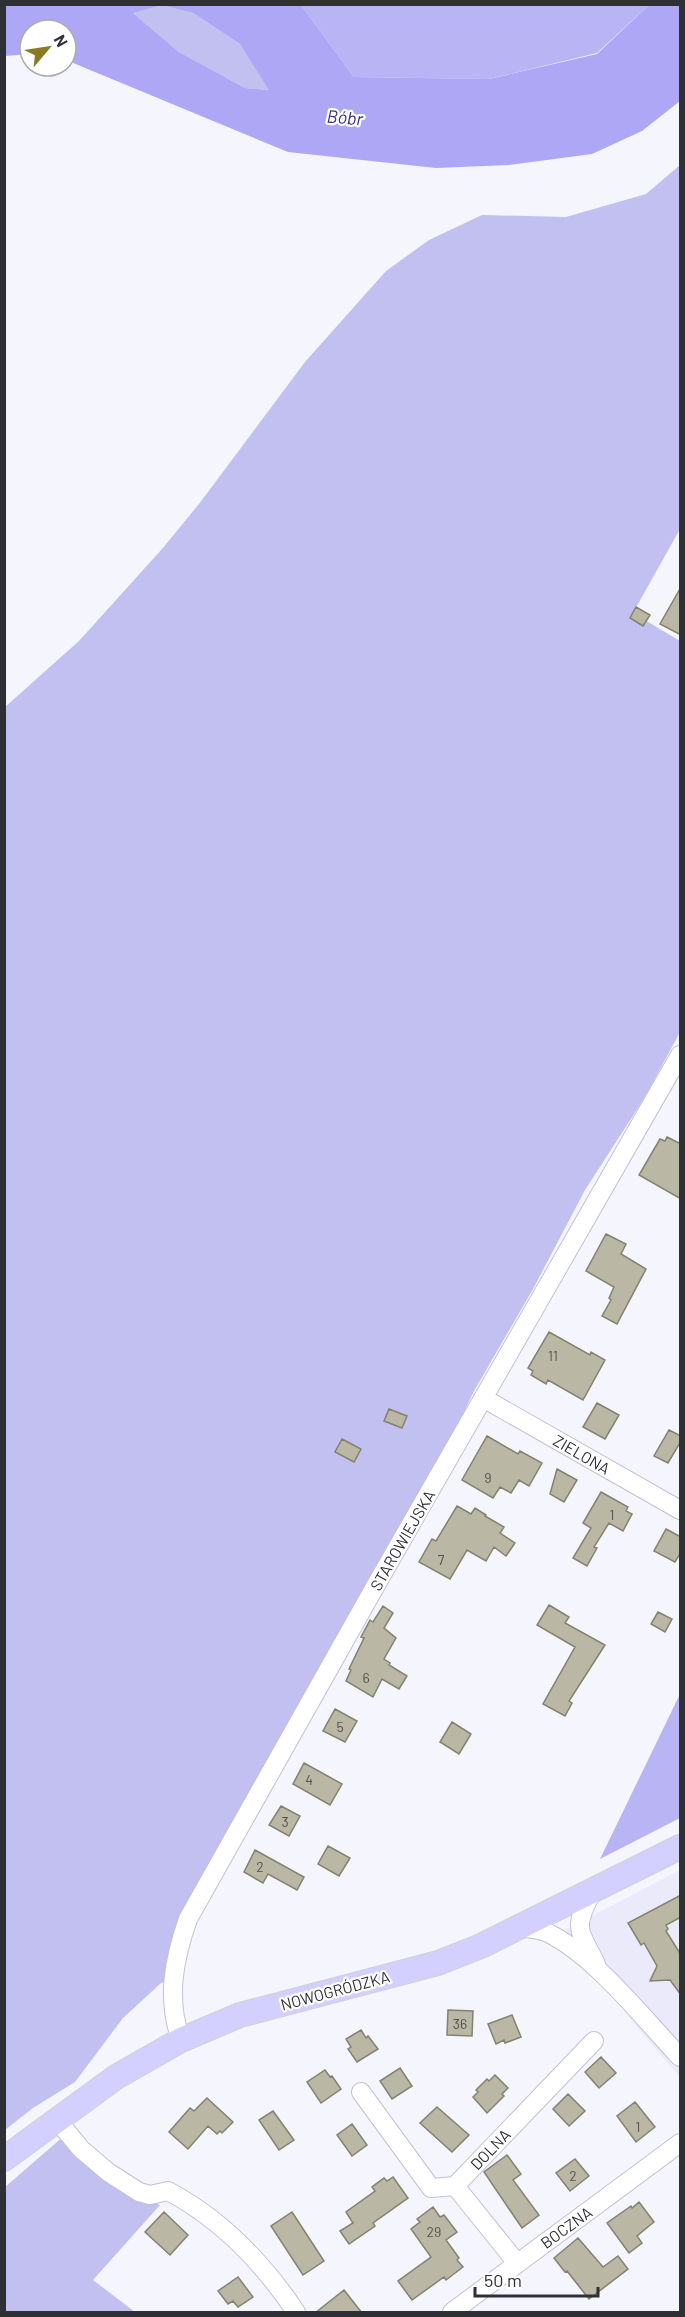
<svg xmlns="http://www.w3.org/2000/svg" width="685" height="2317" viewBox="0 0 685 2317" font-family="Barlow,sans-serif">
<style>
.built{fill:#ebeafa}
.green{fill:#c2bff1}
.forest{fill:#b9b5f4}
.water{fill:#ada7f5}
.building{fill:#bab8a5;stroke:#83816f;stroke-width:1.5}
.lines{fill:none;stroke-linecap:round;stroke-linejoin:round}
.minor-casing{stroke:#c2c1d4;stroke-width:20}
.major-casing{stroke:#d1d1d3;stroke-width:26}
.minor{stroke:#fff;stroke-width:18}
.major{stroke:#d3cffe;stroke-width:24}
.labels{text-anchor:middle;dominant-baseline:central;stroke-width:4.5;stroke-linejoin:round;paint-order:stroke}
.number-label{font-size:14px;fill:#525152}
.street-label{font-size:16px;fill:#2f2f36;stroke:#fff}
.water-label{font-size:18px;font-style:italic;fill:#3e2c84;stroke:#fff}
</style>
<rect width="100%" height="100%" fill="#f5f5fd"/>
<path class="built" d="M680,1870V2077L635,2025L565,1930Z"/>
<path class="green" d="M163,4L193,13L240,44L270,90L245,88L179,52L133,13Z
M680,165V529L633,613L680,641V1032L645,1097L585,1190L533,1289L474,1391L366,1619L180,1947L172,1979L161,1983L123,2018L75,2082L33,2108L5,2130V707L79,641L162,549L199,504L305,362L386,271L429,240L482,215L566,217L646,194Z
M64,2136L138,2196L160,2205L93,2280L135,2312H5V2187Z"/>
<path class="forest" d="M301,5H649L597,53L489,79L354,77Z
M680,1694V1818L600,1859Z"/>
<path class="water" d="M5,4L162,5L133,13L179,52L245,88L269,90L240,44L193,13L163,5H301L354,77L489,79L597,54L649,5H680V101L642,131L592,154L509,165L436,168L288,152L66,60V30H30V54L5,56Z"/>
<path class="building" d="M681,587V635L660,624Z
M636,607L650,615L643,626L630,618Z
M667,1137L681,1144V1199L639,1175L660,1139L665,1141Z
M606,1234L626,1244L621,1254L646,1269L617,1324L602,1316L611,1300L609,1298L614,1287L586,1271Z
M549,1332L590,1355L591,1352L605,1360L583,1400L548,1380L546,1384L531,1375L533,1371L528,1368Z
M597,1403L619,1415L605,1439L583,1427Z
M389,1409L407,1416L402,1428L384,1421Z
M669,1430L681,1436V1441L668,1463L654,1456Z
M487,1436L518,1454L520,1451L542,1463L529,1486L519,1480L511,1493L500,1487L493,1498L462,1480Z
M342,1439L361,1449L354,1462L335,1452Z
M557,1469L577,1480L564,1502L550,1494Z
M601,1492L628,1507L626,1511L632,1514L623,1531L609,1523L594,1547L597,1548L587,1566L573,1558L591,1528L583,1523Z
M457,1506L471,1514L475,1508L486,1515L485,1516L504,1527L500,1533L515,1543L506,1556L494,1547L486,1561L467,1550L450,1579L419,1562L432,1539L436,1541Z
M666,1529L681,1537V1552L675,1562L654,1551Z
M549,1605L569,1617L565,1623L605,1645L569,1701L572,1703L565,1716L543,1704L575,1647L537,1625Z
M383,1606L393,1613L384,1628L396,1638L384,1659L390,1663L389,1665L407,1676L399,1689L382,1679L373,1697L346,1681L351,1670L349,1669L364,1638L361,1637L370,1620L373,1622Z
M658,1612L672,1619L665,1632L651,1624Z
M335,1709L357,1721L345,1742L323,1731Z
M452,1722L471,1734L459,1754L440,1742Z
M304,1763L342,1784L330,1805L293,1784Z
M281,1806L300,1816L289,1836L269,1825Z
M328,1846L350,1858L339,1876L318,1864Z
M255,1850L304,1877L297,1890L268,1874L263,1883L244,1872Z
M681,1895V1917L666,1925L668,1929L666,1931L681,1955V1995L670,1980L650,1981L657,1966L644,1943L641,1945L628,1923Z
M448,2010L473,2011L472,2036L447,2035Z
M512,2015L521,2037L505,2043L504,2040L496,2044L488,2024Z
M361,2030L366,2038L368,2036L378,2049L357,2062L348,2049L351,2047L346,2039Z
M601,2057L616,2073L599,2088L585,2072Z
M400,2068L412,2086L392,2099L380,2081Z
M325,2070L330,2077L332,2076L341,2089L321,2103L307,2082Z
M495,2075L508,2088L502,2094L504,2096L487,2113L473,2097L478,2092L476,2090L487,2079L489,2081Z
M568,2094L585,2111L569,2126L553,2109Z
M207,2098L233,2122L222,2133L220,2131L217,2134L208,2126L188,2149L169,2132L190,2108L194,2111Z
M635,2102L655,2127L636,2142L617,2116Z
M437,2107L469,2135L452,2152L420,2123Z
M273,2111L294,2140L279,2150L259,2120Z
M352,2124L367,2145L352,2156L337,2135Z
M507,2155L521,2174L513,2180L539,2215L522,2228L484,2172Z
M575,2159L589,2176L570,2191L556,2173Z
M393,2177L408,2198L373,2223L375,2226L349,2244L340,2231L353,2223L346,2212L375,2191L372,2187L384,2178L387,2181Z
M639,2202L654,2222L637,2236L642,2243L629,2253L607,2223L631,2206L632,2208Z
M433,2207L440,2217L444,2215L457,2232L446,2240L459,2258L457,2260L463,2267L446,2280L444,2277L412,2300L398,2281L431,2257L411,2229L420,2222L417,2219Z
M164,2212L188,2235L170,2255L145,2232Z
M292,2212L324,2261L303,2275L271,2226Z
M578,2238L603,2267L618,2256L628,2269L589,2299L567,2271L565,2272L554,2258Z
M238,2277L253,2297L238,2307L233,2301L228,2304L218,2291Z
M344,2290L362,2313H315Z"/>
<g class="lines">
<defs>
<path id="minor" d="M483,1398L680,1510
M592,1892C573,1929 578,1928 596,1964
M521,1927C529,1929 540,1929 548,1933C594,1955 645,2020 680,2057
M181,2040C166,1999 174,1959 188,1919L376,1585L680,1055
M361,2092L431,2188L455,2186
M57,2120L81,2149L108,2172L139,2192L150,2195L168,2191C221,2219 263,2263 296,2312
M517,2263L455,2186L594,2041
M452,2312L680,2143"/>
<path id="major" d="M4,2159L116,2077L181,2040L240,2015L438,1963L481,1946L680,1847"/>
</defs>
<use href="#minor" class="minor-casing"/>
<use href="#major" class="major-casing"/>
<use href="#minor" class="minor"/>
<use href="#major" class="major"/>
</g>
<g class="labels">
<g class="number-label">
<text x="553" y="1355">11</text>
<text x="488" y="1477">9</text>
<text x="612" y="1514">1</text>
<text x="441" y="1559">7</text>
<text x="366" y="1677">6</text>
<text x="340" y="1726">5</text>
<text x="309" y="1779">4</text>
<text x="285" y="1821">3</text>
<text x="260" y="1866">2</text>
<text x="460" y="2023">36</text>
<text x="638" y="2126">1</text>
<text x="573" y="2175">2</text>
<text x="434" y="2231">29</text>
</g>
<g class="street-label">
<text transform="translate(582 1454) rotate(30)">ZIELONA</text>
<text transform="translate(402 1540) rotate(-60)">STAROWIEJSKA</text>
<text transform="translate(335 1990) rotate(-15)">NOWOGRÓDZKA</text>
<text transform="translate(490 2149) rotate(-46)">DOLNA</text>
<text transform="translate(566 2227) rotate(-36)">BOCZNA</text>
</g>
<g class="water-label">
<text transform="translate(345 117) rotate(5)">Bóbr</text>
</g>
</g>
<rect width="685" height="2317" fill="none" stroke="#2f2f36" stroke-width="12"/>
<g transform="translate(48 48) rotate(61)"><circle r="28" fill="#ffffff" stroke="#acacaf" stroke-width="1.5"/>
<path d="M0-4.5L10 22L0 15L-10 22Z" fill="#897b21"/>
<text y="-9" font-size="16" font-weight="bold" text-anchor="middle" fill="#2f2f36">N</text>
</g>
<path d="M475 2287v9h123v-9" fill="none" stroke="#2f2f36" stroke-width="3"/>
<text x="484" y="2287" font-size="18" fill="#2f2f36" stroke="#ffffff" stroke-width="4.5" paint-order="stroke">50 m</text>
</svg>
